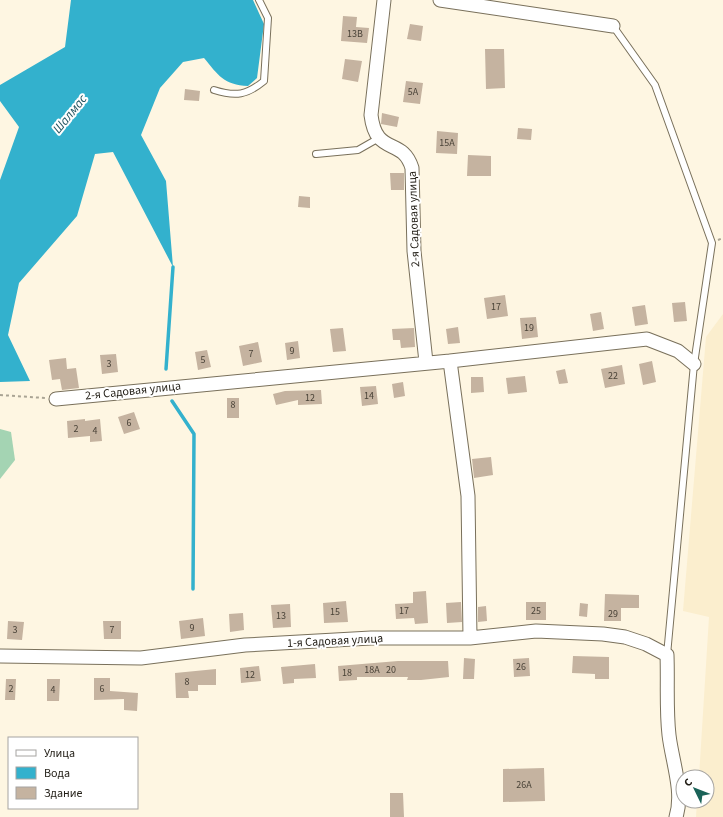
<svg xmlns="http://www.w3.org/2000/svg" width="723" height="817" viewBox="0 0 723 817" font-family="'Source Sans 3',sans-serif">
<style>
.built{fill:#fbeece}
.green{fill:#a4d4b3}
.water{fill:#33b1cd}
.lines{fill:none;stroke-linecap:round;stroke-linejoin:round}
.stream{stroke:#33b1cd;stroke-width:3.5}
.building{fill:#c5b3a0}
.lane-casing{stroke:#79705b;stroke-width:8}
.street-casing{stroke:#79705b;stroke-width:15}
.path{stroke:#aaa494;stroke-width:2;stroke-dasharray:3 3;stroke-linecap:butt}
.lane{stroke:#fff;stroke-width:6}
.street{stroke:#fff;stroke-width:13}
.labels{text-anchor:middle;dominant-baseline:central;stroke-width:4;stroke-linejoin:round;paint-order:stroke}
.number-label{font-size:10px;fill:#494237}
.street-label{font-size:12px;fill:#201c14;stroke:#fff}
.water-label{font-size:13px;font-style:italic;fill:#235561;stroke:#fff}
</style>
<rect width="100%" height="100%" fill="#fef6e2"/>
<path class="built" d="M723,314V817H696L697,801H707V777H699L709,617L683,611L706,337Z"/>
<path class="green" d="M0,429L11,432L15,460L0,479Z"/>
<path class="water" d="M71,0H253L264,24L257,78L248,86C224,85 218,75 204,58L183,62L160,88L141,135L166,181L173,267L113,152L95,154L77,216L19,283L8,335L30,381L0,382V180L19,127L0,101V85L65,47Z"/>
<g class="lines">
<path class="stream" d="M166,369L173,267
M172,401L194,434L193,589"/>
</g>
<path class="building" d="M343,16L357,17L356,27L369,28L367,43L341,41Z
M410,24L423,26L421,41L407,39Z
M485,49H504L505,88L486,89Z
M345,59L362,61L358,82L342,79Z
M406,81L423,83L420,104L403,102Z
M185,89L200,91L199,101L184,100Z
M382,113L399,117L397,127L381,124Z
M518,128L532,129L531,140L517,139Z
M437,131L458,133L457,154L436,153Z
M468,155L491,156V176H467Z
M390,173H404V190H391Z
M299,196L310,197V208L298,207Z
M505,295L508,316L487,319L484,298Z
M685,302L687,321L674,322L672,303Z
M645,305L648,324L635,326L632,307Z
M601,312L604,329L593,331L590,314Z
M536,317L538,337L522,339L520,318Z
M458,327L460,343L448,344L446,329Z
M343,328L346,351L333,352L330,329Z
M414,328L415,347L401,348L400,340H393L392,329Z
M298,341L300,358L287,360L285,343Z
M258,342L262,362L243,366L239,346Z
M207,350L211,367L198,370L195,352Z
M116,354L118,372L102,374L100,355Z
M66,358L67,369L76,368L79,388L62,390L60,379L52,380L49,360Z
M652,361L656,382L643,385L639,364Z
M622,365L625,384L605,388L601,369Z
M565,369L568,383L559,384L556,371Z
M525,376L527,392L508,394L506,378Z
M471,377H483L484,392L471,393Z
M403,382L405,396L394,398L392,384Z
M376,386L378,404L362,406L360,387Z
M321,390L322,404L298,405V400L276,405L273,394L285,391Z
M227,398H239V418H227Z
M134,412L140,429L124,434L118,417Z
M85,419V421L100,419L102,441L90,442V436L68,438L67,421Z
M491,457L493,475L474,478L472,459Z
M426,591L428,623L415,624L414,618L396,619L395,604L413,603V592Z
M605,594L639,595V608H621V621H604Z
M346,601L348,622L324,623L323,603Z
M461,602L462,622L447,623L446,603Z
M526,602H546V620H526Z
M580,603L588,604L587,617L579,616Z
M290,604L291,627L273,628L271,605Z
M486,606L487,621L478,622V607Z
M243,613L244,630L230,632L229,614Z
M203,618L205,636L181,639L179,621Z
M8,621L24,622L22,640L7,639Z
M103,621H121V639H104Z
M573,656L609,657V679H595V674L572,673Z
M464,658L475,659L474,679H463Z
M529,658L530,676L514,677L513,659Z
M398,661H448L449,677L421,680H407L408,677H357V680L339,681L338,666Z
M315,664L316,678L294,679V683L283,684L281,667Z
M259,666L261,681L241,683L240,668Z
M216,669V685H198V691H188L189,698H176L175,673Z
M94,678H110V691L138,693L137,711L124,710V699L94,700Z
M6,679H16L15,700H5Z
M47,679H60L59,701H47Z
M544,768L545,801L503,802V769Z
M390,793H403L404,817H390Z"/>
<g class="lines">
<defs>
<path id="lane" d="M613,26L655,85L712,243L694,364L667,655
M214,90C236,97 247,95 264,81L268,18L259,0
M316,154L358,150L379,138"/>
<path id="street" d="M384,0L371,115C376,157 402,136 412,168L414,251L426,362
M440,0L613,26
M450,361L468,496L470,638
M56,399L450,361L647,339L678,351L694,364
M0,656L141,658L245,645L371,638H470L536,631L603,634L625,637L646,644L667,655C668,682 666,709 669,735C672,761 684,792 676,817"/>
</defs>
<use href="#lane" class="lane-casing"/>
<use href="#street" class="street-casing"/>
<path class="path" d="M718,240L723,238
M0,395L45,398"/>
<use href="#lane" class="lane"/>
<use href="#street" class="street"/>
</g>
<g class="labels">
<g class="number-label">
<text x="355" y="34">13В</text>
<text x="413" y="92">5А</text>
<text x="447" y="143">15А</text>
<text x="496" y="307">17</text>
<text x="529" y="328">19</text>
<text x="292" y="351">9</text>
<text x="251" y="354">7</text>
<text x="203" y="360">5</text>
<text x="109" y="364">3</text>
<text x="613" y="376">22</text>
<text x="369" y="396">14</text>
<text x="310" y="398">12</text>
<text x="233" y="405">8</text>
<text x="129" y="423">6</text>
<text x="76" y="429">2</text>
<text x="95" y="431">4</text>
<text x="404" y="611">17</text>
<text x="536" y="611">25</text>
<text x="335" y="612">15</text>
<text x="613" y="614">29</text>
<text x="281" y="616">13</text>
<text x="192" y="628">9</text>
<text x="15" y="630">3</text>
<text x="112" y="630">7</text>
<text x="521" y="667">26</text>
<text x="372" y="670">18А</text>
<text x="391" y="670">20</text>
<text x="347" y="673">18</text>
<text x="250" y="675">12</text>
<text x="187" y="682">8</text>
<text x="11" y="689">2</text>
<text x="102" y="689">6</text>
<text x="53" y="690">4</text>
<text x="524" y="785">26А</text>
</g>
<g class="street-label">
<text transform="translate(414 219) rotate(-92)">2-я Садовая улица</text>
<text transform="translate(133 391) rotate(-6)">2-я Садовая улица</text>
<text transform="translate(335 641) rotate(-3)">1-я Садовая улица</text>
</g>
<g class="water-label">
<text transform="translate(70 114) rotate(-51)">Шалмас</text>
</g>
</g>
<rect x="8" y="737" width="130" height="72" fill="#ffffff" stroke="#a6a4a1"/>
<rect x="16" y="750" width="20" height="6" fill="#ffffff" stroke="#a6a4a1"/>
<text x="44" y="757" font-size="12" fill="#201c14">Улица</text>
<rect x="16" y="767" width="20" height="12" fill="#33b1cd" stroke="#a6a4a1"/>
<text x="44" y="777" font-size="12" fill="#201c14">Вода</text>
<rect x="16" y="787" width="20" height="12" fill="#c5b3a0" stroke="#a6a4a1"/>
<text x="44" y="797" font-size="12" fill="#201c14">Здание</text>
<g transform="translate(695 789) rotate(313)"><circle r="19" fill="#ffffff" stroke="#a6a4a1"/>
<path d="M0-3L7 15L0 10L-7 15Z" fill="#1a6358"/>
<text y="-6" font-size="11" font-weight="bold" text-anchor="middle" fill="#201c14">С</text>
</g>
</svg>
